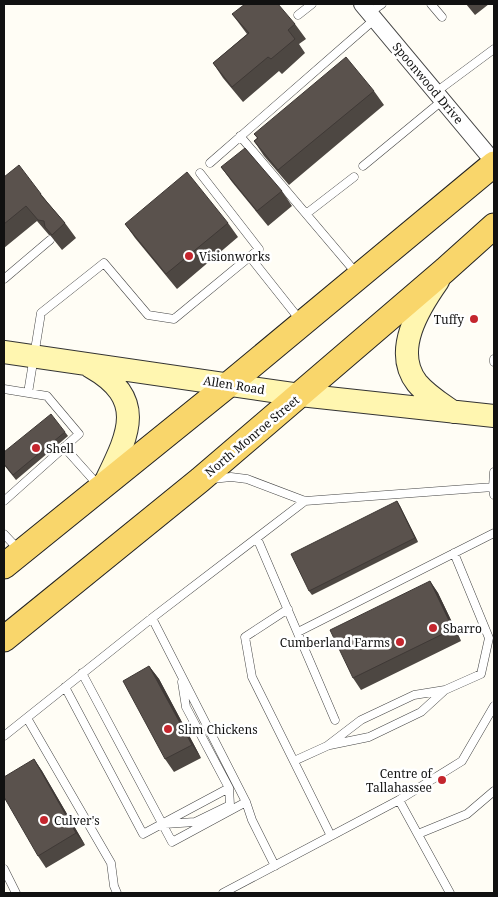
<svg xmlns="http://www.w3.org/2000/svg" width="498" height="897" viewBox="0 0 498 897" font-family="'Noto Serif',serif">
<style>
.lines{fill:none;stroke-linecap:round;stroke-linejoin:round}
.lane-casing{stroke:#444;stroke-width:9}
.street-casing{stroke:#444;stroke-width:18}
.secondary-casing{stroke:#333;stroke-width:24}
.primary-casing{stroke:#222;stroke-width:27}
.lane{stroke:#fff;stroke-width:8}
.street{stroke:#fff;stroke-width:16}
.secondary{stroke:#fff6b0;stroke-width:22}
.primary{stroke:#f9d66b;stroke-width:25}
.wall{fill:#4d4742}
.shaded-wall{fill:#3f3936}
.building{fill:#5a524d;stroke:#3f3936}
.poi-dot{fill:#c4262e;stroke:#fff;stroke-width:2}
.labels{text-anchor:middle;dominant-baseline:central;stroke-width:5;stroke-linejoin:round;paint-order:stroke}
.street-label{font-size:12px;fill:#111;stroke:#fff}
.poi-label{font-size:12px;fill:#111;stroke:#fff;text-anchor:start}
</style>
<rect width="100%" height="100%" fill="#fffdf5"/>
<g class="lines">
<defs>
<path id="lane" d="M431,4L442,17
M369,13L382,4
M298,15L312,4
M436,92L494,49
M240,136L357,274
M210,163L375,19
M363,166L443,100
M306,214L354,177
M250,257L300,320
M4,279L50,240
M494,359V362
M4,389L47,396L79,434L4,501
M28,393L41,313L104,263L148,315L174,319L259,249L200,173
M64,447L98,485
M494,472L493,487L494,495
M212,479L231,477L247,479L305,501L493,487
M4,534L18,549
M257,538L335,720
M288,609L245,637L252,677L331,836
M152,618L246,802L252,820L275,866
M298,632L494,533
M82,673L172,842L246,802
M65,687L143,834L229,788
M27,718L111,863L114,886L117,893
M4,736L152,618L305,501
M330,745L369,737L421,712L445,690
M294,761L327,746L361,720L414,695L445,690L481,674L489,638L454,553
M399,800L450,893
M165,824L195,822L230,805L229,788L186,707L182,682
M418,834L467,814L494,791
M4,869L16,893
M223,893L399,800L462,761L494,706"/>
<path id="street" d="M362,4L494,162"/>
<path id="secondary" d="M438,281C419,308 392,351 417,383C427,395 440,403 453,412
M4,352L300,395L494,416
M91,367C149,400 127,437 104,485"/>
<path id="primary" d="M4,566L228,385L494,164
M4,639L200,480L445,270L494,226"/>
</defs>
<use href="#lane" class="lane-casing"/>
<use href="#street" class="street-casing"/>
<use href="#secondary" class="secondary-casing"/>
<use href="#primary" class="primary-casing"/>
<use href="#lane" class="lane"/>
<use href="#street" class="street"/>
<use href="#secondary" class="secondary"/>
<use href="#primary" class="primary"/>
</g>
<path class="wall" d="M466,4H489L475,15Z
M232,14L295,24L306,39L299,44L305,53L282,74L279,71L243,102L223,78L213,63L247,34Z
M374,91L384,105L289,185L264,156L254,141L257,138L254,134Z
M221,167L282,191L292,206L268,226L232,182Z
M4,177L41,194L48,203L65,223L76,238L62,250L50,235H49L37,221L4,248Z
M228,223L238,237L177,289L135,238L125,224Z
M65,432L68,436L16,480L4,465Z
M397,501L400,506L418,542L312,595L309,591Z
M430,581L438,593L461,641L361,690L353,678Z
M149,666L159,679L201,758L174,772L165,759Z
M34,759L42,771L85,845L46,868L38,856Z"/>
<path class="shaded-wall" d="M397,501L400,506L418,542L415,538Z
M430,581L438,593L461,641L453,629Z
M149,666L159,679L201,758L192,745Z
M34,759L42,771L85,845L76,833Z"/>
<path class="building" d="M245,4H278L295,24L288,30L295,39L271,59L268,57L232,87L213,63L249,33L232,14Z
M346,57L374,91L278,170L254,141L258,138L254,134Z
M245,148L282,191L257,211L221,167Z
M19,165L41,194H40L65,223L52,235L45,227L44,221L38,220L26,206L4,224V177Z
M187,172L228,223L166,274L125,224Z
M51,414L65,432L13,475L4,464V452Z
M397,501L415,538L309,591L291,554Z
M430,581L453,629L353,678L330,630Z
M149,666L192,745L165,759L123,681Z
M34,759L76,833L38,856L4,797V777Z"/>
<g class="poi-dot">
<circle cx="189" cy="256" r="5"/>
<circle cx="474" cy="319" r="5"/>
<circle cx="36" cy="448" r="5"/>
<circle cx="433" cy="628" r="5"/>
<circle cx="400" cy="642" r="5"/>
<circle cx="168" cy="729" r="5"/>
<circle cx="442" cy="780" r="5"/>
<circle cx="44" cy="820" r="5"/>
</g>
<g class="labels">
<g class="street-label">
<text transform="translate(428 83) rotate(50)">Spoonwood Drive</text>
<text transform="translate(234 385) rotate(9)">Allen Road</text>
<text transform="translate(252 436) rotate(-40)">North Monroe Street</text>
</g>
<g class="poi-label">
<text x="199" y="256">Visionworks</text>
<text x="464" y="319" text-anchor="end">Tuffy</text>
<text x="46" y="448">Shell</text>
<text x="443" y="628">Sbarro</text>
<text x="390" y="642" text-anchor="end">Cumberland Farms</text>
<text x="178" y="729">Slim Chickens</text>
<text x="432" y="773" text-anchor="end">Centre of<tspan x="432" dy="14">Tallahassee</tspan></text>
<text x="54" y="820">Culver's</text>
</g>
</g>
<rect width="498" height="897" fill="none" stroke="#111111" stroke-width="10"/>
</svg>
